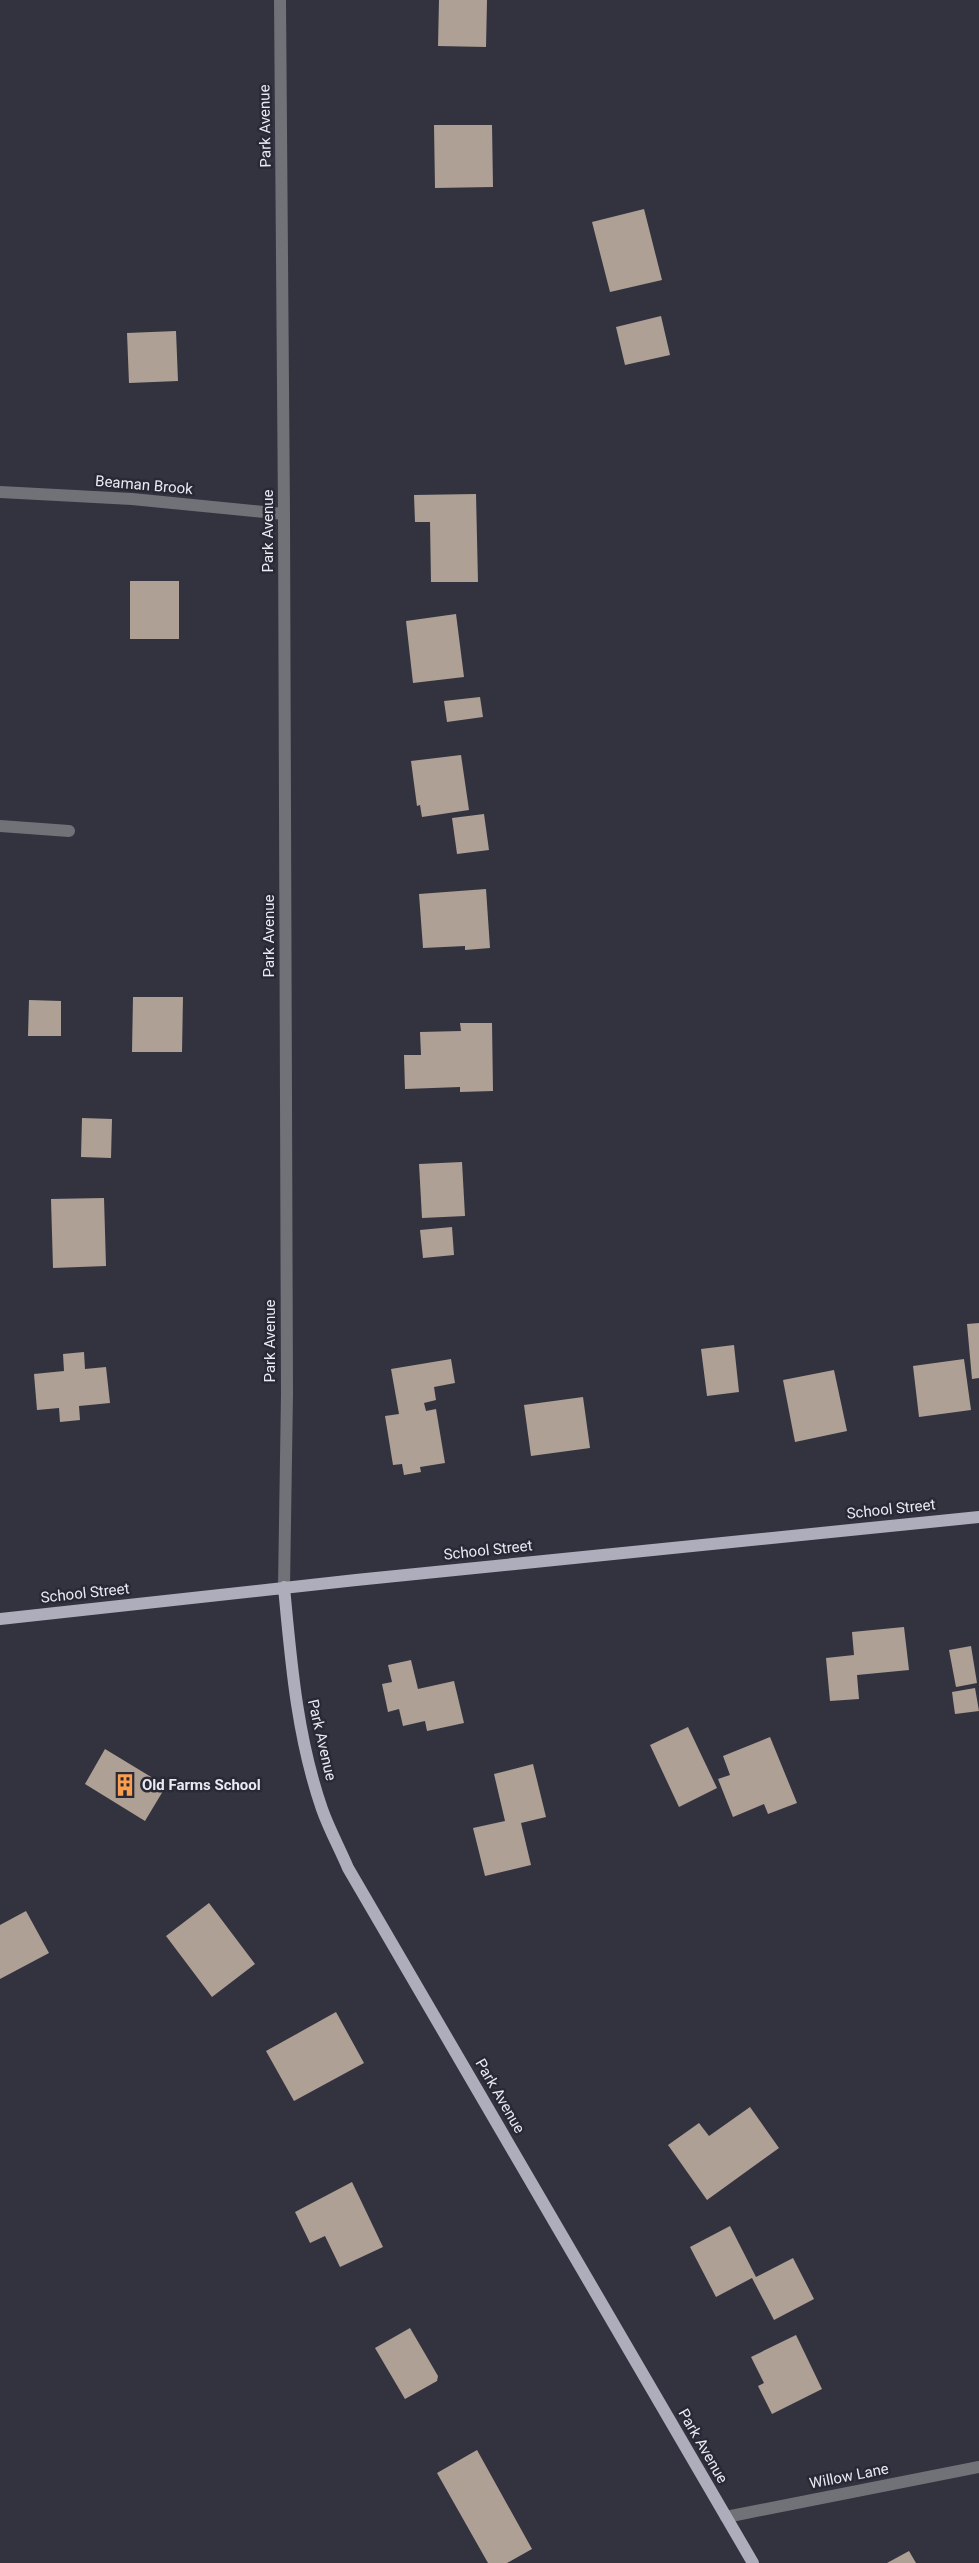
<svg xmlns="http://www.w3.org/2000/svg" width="979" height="2563" viewBox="0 0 979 2563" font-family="Roboto,sans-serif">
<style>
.building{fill:#afa095}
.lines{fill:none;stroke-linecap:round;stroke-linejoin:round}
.minor{stroke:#717178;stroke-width:12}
.major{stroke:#adadbb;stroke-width:12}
.labels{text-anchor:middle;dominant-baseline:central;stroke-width:5;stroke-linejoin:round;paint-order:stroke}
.street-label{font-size:15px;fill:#e9e9f2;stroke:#292936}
.poi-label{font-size:15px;font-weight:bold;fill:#e9e9f2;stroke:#292936;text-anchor:start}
</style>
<rect width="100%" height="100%" fill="#333340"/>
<path class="building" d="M439,0H487L486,47L438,46Z
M434,125H492L493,187L435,188Z
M644,209L662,280L610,292L592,222Z
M661,316L670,355L625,365L616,327Z
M176,331L178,381L129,383L127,333Z
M476,494L478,582H431L430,522H415L414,495Z
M130,581H179V639H130Z
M456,614L464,677L413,683L406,621Z
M480,697L483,717L447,722L444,701Z
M461,755L469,810L422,817L420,805L417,806L411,761Z
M484,814L489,850L457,854L452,818Z
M486,889L490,948L465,950V946L423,948L419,894Z
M133,997H183L182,1052H132Z
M29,1000L61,1001V1036H28Z
M460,1023H492L493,1091L460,1092V1087L405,1089L404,1055H421L420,1032L461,1031Z
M82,1118L112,1119L111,1158L81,1157Z
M462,1162L465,1216L422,1218L419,1164Z
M104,1198L106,1266L53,1268L51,1199Z
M452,1227L454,1255L423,1258L420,1230Z
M979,1323V1378L972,1379L967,1324Z
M734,1345L739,1392L707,1396L701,1349Z
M84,1352L85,1369L106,1367L110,1403L79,1406L80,1420L60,1422L59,1408L37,1410L34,1374L64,1371L63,1354Z
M451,1359L455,1383L434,1387L436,1400L424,1403L426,1411L436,1409L445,1463L420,1467L421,1472L404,1475L402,1464L393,1465L385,1416L399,1414L391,1369Z
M964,1359L971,1410L919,1417L913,1366Z
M834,1370L847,1431L795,1442L783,1380Z
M583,1397L590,1448L531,1456L524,1405Z
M904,1627L909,1670L857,1675L859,1699L830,1701L826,1658L854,1655L852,1632Z
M971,1646L977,1683L956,1687L949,1650Z
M411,1660L418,1689L454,1681L464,1723L427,1731L425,1721L403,1726L399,1709L388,1712L382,1684L392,1682L388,1665Z
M975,1688L979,1711L955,1714L952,1692Z
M688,1727L717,1788L679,1807L650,1745Z
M770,1737L797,1803L768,1814L764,1804L733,1817L718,1779L730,1775L723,1756Z
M105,1749L166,1786L145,1821L85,1784Z
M533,1764L546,1817L521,1823L531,1865L485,1876L473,1828L505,1821L494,1774Z
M209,1903L255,1964L212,1997L166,1936Z
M26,1911L49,1953L0,1979V1925Z
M336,2012L364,2063L294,2101L266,2051Z
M750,2107L779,2148L707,2200L668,2145L699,2123L709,2136Z
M352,2182L383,2247L340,2267L325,2236L310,2243L295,2212Z
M730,2226L756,2277L793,2258L814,2299L774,2320L752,2278L716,2297L690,2247Z
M410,2328L438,2376L437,2381L405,2399L375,2348Z
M796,2335L822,2389L772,2414L758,2386L764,2383L751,2357Z
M477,2450L532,2549L507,2563H488L437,2473Z
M909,2551L916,2563H887Z"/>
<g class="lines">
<path class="minor" d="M280,0L284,514L287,1394L284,1587
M0,492L132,499L284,514
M0,826L69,831
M726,2517L979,2467"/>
<path class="major" d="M284,1587C291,1662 297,1737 322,1809C329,1829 340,1849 348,1868L753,2563
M0,1619L356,1580L979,1517"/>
</g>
<defs>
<symbol id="building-bare" viewBox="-9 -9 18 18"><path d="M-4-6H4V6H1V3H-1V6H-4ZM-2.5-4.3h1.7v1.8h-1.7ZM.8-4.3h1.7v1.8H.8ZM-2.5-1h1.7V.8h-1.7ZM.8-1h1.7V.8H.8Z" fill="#fa9f50" stroke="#292936" stroke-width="2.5" paint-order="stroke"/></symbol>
</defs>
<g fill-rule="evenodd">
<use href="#building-bare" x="109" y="1769" width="32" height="32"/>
</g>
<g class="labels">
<g class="street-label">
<text transform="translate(265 126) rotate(-91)">Park Avenue</text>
<text transform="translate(144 485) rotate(5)">Beaman Brook</text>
<text transform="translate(268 531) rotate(-90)">Park Avenue</text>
<text transform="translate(269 936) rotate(-90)">Park Avenue</text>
<text transform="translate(270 1341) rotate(-90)">Park Avenue</text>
<text transform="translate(891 1509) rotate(-6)">School Street</text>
<text transform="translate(488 1550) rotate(-6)">School Street</text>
<text transform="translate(85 1593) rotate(-6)">School Street</text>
<text transform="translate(322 1740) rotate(77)">Park Avenue</text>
<text transform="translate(500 2096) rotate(60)">Park Avenue</text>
<text transform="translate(703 2446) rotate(60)">Park Avenue</text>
<text transform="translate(849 2476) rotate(-11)">Willow Lane</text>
</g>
<g class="poi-label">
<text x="142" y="1785">Old Farms School</text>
</g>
</g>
</svg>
